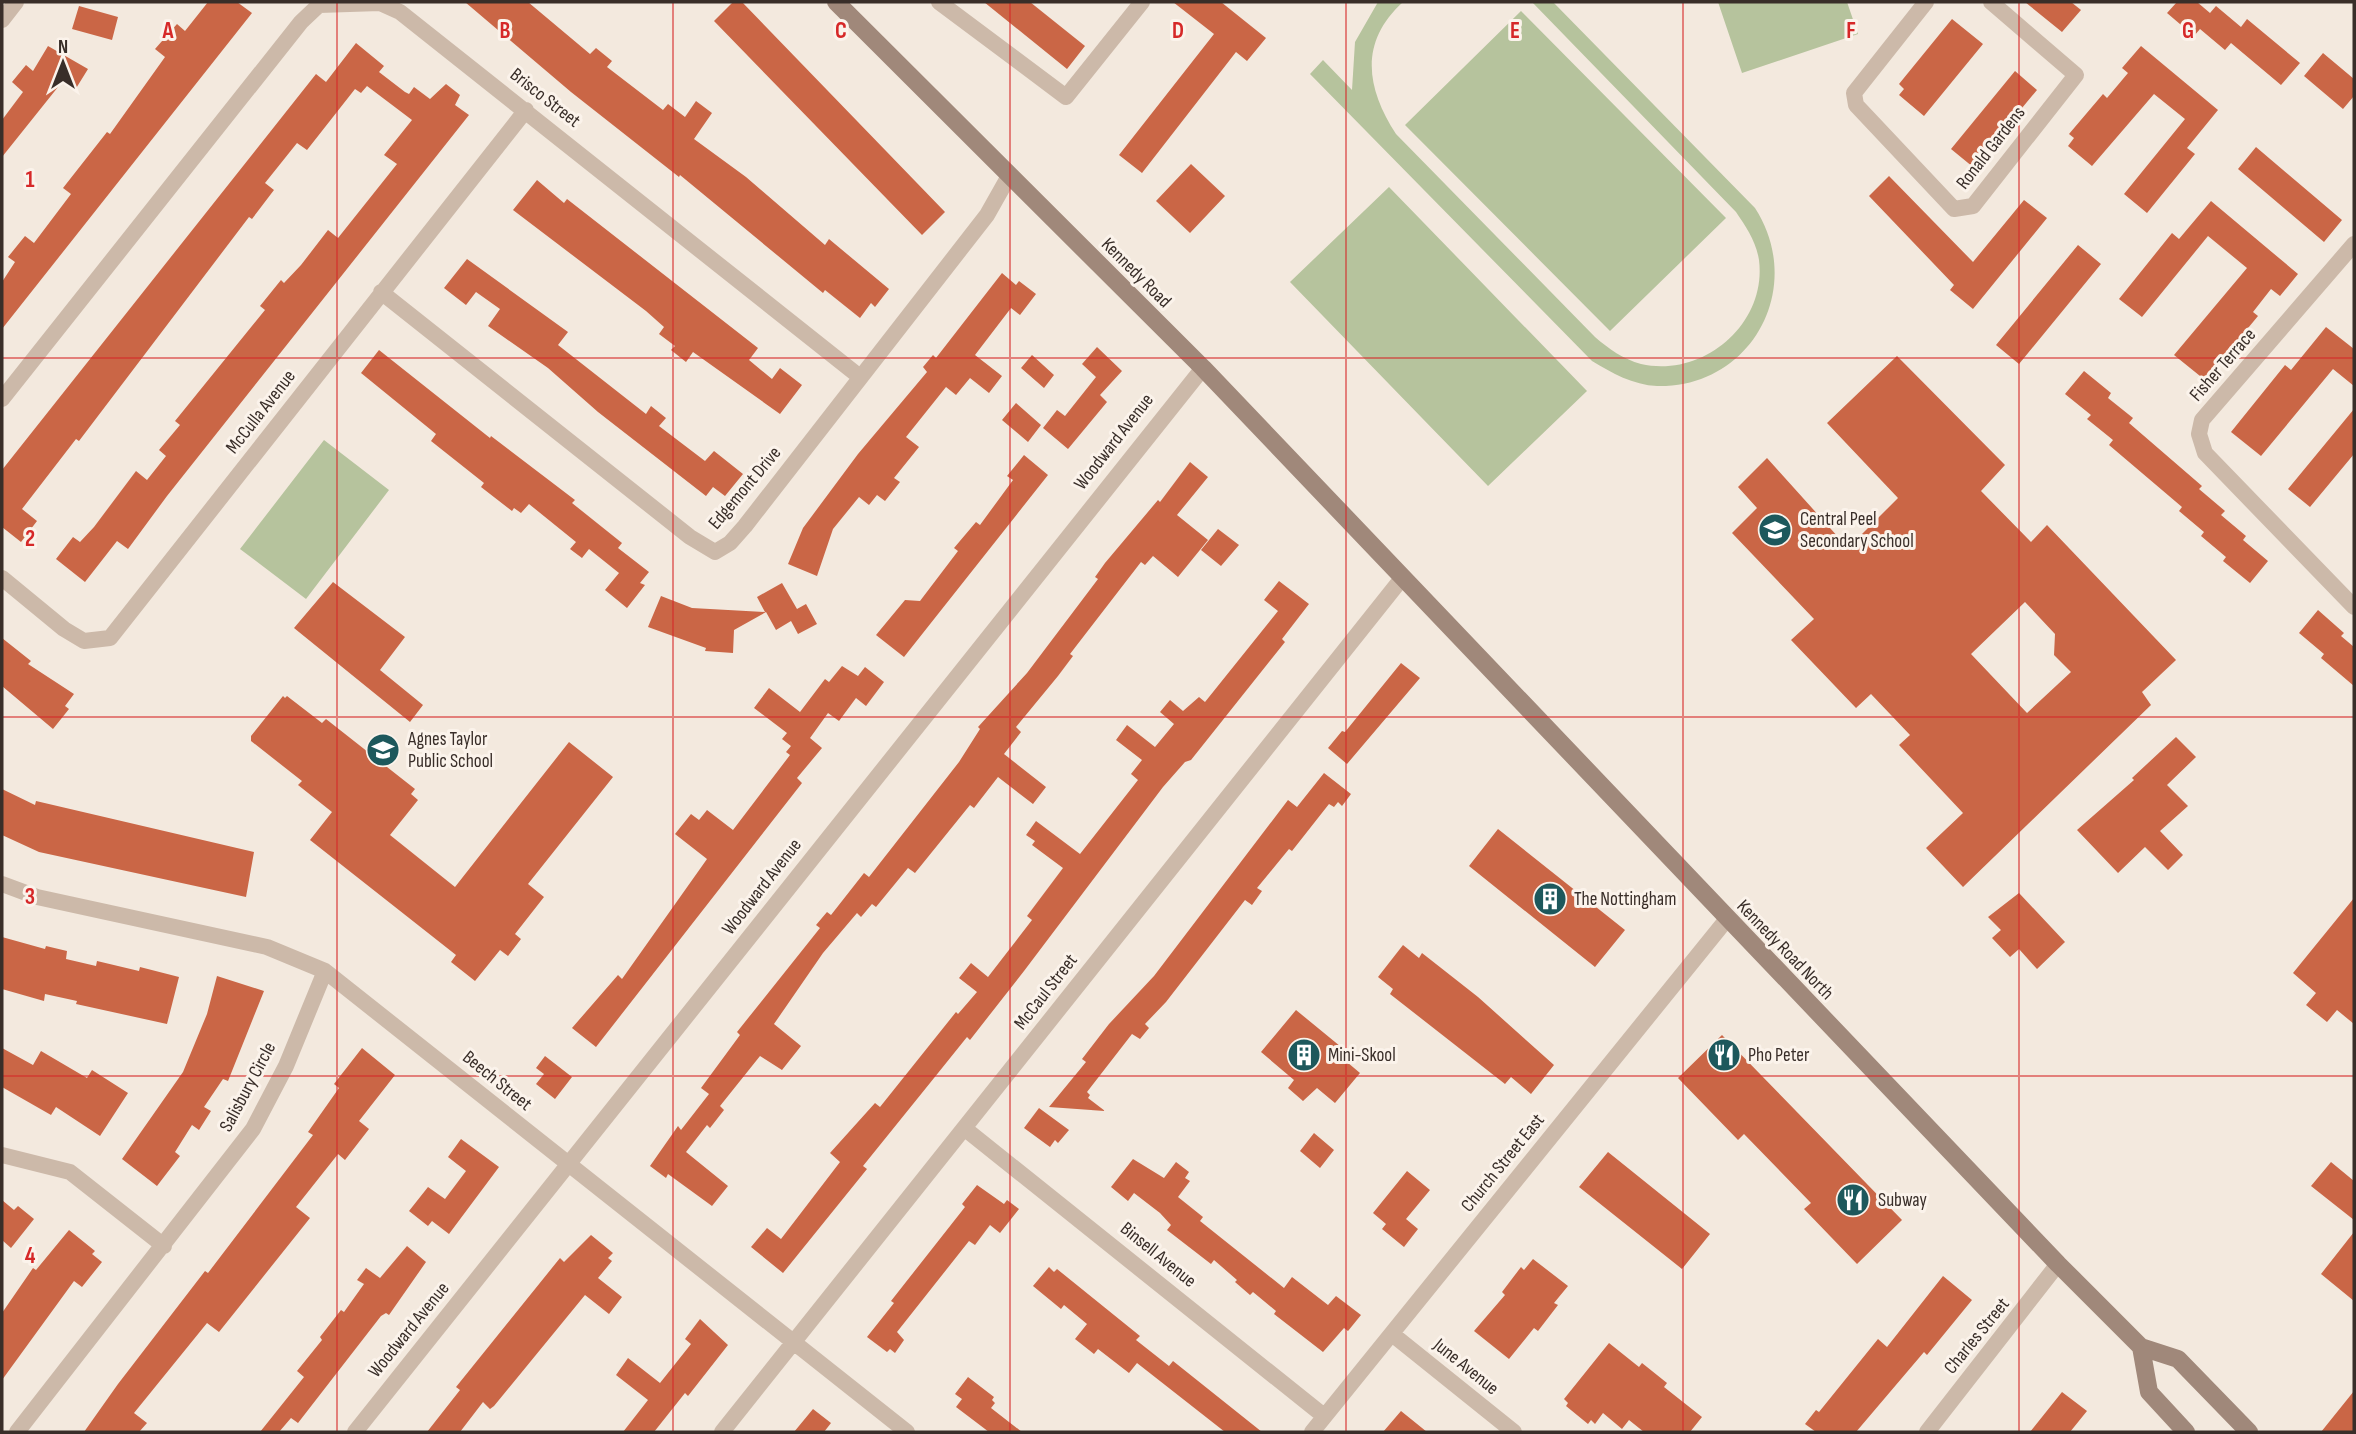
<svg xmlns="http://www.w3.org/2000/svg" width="2356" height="1434" viewBox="0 0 2356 1434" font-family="'Sofia Sans Condensed',sans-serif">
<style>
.green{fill:#b6c39d}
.building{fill:#ca6646;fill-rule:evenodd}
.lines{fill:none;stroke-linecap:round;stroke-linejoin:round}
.street{stroke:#ccb9a9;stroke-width:16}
.secondary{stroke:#a0887a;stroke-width:18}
.grid{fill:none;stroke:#d62828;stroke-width:2;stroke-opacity:0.55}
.labels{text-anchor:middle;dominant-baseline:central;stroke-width:6;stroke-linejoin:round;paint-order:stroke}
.street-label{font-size:19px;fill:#392e29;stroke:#fbf3eb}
.poi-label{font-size:19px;fill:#392e29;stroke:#fbf3eb;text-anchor:start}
.grid-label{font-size:23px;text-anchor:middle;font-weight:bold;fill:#d62828;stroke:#fbf3eb;stroke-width:6;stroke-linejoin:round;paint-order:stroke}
</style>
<rect width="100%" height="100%" fill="#f3e9de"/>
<path class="green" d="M1378,2H1403C1359,42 1366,88 1396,134L1595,337C1609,349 1623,359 1641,364C1703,378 1767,324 1759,260C1756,241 1746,227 1736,212L1532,2H1553L1755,208C1806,287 1752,388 1657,386C1633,385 1612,373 1592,361L1310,74L1323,60L1352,90L1355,42Z
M1718,2H1847L1858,34L1742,73Z
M1521,11L1726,218L1610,331L1405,125Z
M1389,187L1587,391L1488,486L1290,282Z
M324,440L389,490L306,599L240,549Z"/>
<path class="building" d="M208,2H237L252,13L2,329V282L15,262L8,257L25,236L34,243L71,194L63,188L107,132L110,134L165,57L155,49L177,24L185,31Z
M465,2H528L590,54L596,48L612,61L607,67L663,110L668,104L685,117L696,101L712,113L694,139L746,177L825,245L829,239L889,289L875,307L871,303L860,318L825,290L823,293L680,175L679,177L571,92Z
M733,2H742L945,212L922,235L714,21Z
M984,2H1030L1085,46L1067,69Z
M1173,2H1221L1266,38L1247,61L1236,52L1142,173L1119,155L1214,34Z
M2025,2H2071L2081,10L2062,32Z
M2177,2H2197L2210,13L2216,6L2241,27L2247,19L2300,63L2281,85L2231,43L2225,50L2200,29L2194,36L2167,13Z
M79,6L118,17L112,40L72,29Z
M1952,19L1983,44L1924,116L1899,95L1904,89L1899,84Z
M356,43L384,66L379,72L405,92L409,94L414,87L430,99L446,84L460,95L455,105L469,115L167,496L128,549L117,541L85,582L56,559L73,537L80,542L94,527L136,471L147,480L166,456L159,450L180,425L175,421L265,310L260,306L281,280L284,283L301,265L328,230L338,238L397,164L384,155L412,120L367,86L361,93L355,89L307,150L297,143L265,183L274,190L252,219L249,217L79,441L76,439L22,509L37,521L21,542L2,527V470L316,74L326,82Z
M48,46L88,69L75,90L62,82L2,157V120L23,92L12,82L26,65L33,71Z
M2141,46L2218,110L2187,148L2195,154L2147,213L2124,194L2185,119L2154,94L2092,166L2068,146L2074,138L2069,134L2103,94L2107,98L2128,73L2122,68Z
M2323,53L2354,79V96L2343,109L2304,76Z
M2015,71L2037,90L1973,167L1951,149Z
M2256,147L2342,220L2324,242L2238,169Z
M1191,164L1225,196L1190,233L1156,201Z
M1889,176L1973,262L2024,200L2047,218L1973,309L1950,290L1954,285L1869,196Z
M537,180L564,203L567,199L758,348L749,360L772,379L780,368L802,385L780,414L693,352L686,362L671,350L675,346L659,334L664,327L646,311L513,210Z
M2211,201L2298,274L2280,296L2271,289L2253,312L2258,316L2205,380L2174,355L2247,268L2208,236L2142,317L2119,299L2172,233L2179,239Z
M2078,245L2101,264L2019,364L1996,345Z
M467,259L568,332L558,345L646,414L651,406L666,418L659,426L705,461L714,451L743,474L725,496L713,487L706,496L598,412L548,368L488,326L500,309L476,292L466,305L444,288Z
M1002,273L1016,285L1019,281L1036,294L1020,315L1011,308L975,355L1002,376L989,393L970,378L956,395L946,387L906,437L919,447L894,478L900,482L885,501L877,495L869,505L859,497L833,529L817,576L788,564L803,528L858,454L927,372L923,367L933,355L936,358Z
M2326,327L2354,349V386L2333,369L2261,456L2231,432L2285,365L2291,370Z
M1097,347L1122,371L1100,395L1107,402L1068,449L1043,428L1057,410L1065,416L1096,377L1082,364Z
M379,350L490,438L491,436L575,500L572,503L622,543L618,548L649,572L640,583L645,585L627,608L605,590L619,573L589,549L582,558L570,549L576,542L529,504L521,513L514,508L512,511L481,487L484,483L431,441L436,434L361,373Z
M1032,355L1054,375L1044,388L1021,368Z
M1897,356L2005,465L1981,491L2031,542L2047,525L2176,660L2142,692L2151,705L1963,887L1926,848L1963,813L1899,745L1910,735L1871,694L1856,708L1791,640L1814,619L1732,533L1757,508L1738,487L1767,458L1848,548L1898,498L1827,423ZM2025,602L2055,634L2054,655L2071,672L2027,713L1971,654Z
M2084,371L2111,393L2108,398L2133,418L2129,423L2202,486L2199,489L2225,511L2221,515L2246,536L2243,540L2268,561L2250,583L2223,561L2226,557L2201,536L2204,532L2179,511L2182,507L2109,445L2113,440L2087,419L2091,415L2065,394Z
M1016,403L1041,425L1028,442L1002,420Z
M2354,409V454L2310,507L2288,489Z
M1024,455L1048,475L904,657L876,635L905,600L920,601L958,551L954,548L976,522L980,525L1013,480L1007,476Z
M1190,462L1208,477L1177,515L1208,540L1178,577L1153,556L1145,565L1141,562L1070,654L1073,656L1058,676L1016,727L1021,732L1004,754L1046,787L1033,804L998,777L974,808L970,805L915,873L908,868L876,907L872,904L861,917L857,913L823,953L774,1024L801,1046L782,1070L760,1056L720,1106L724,1110L710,1128L707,1125L686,1152L728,1186L712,1206L668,1174L666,1178L650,1166L678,1126L681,1130L709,1094L701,1088L740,1035L737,1032L820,928L816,925L827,912L831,915L864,873L869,877L959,762L980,729L978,727L1027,673L1098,579L1095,577L1105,563L1158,500L1160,502Z
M1218,529L1239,545L1221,566L1201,550Z
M1279,581L1309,604L1282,639L1285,642L1191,760L1185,762L1163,787L1024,971L970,1040L967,1037L930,1083L863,1166L867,1169L783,1273L751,1247L767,1228L781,1239L840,1162L830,1153L875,1103L880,1107L956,1012L958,1014L977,992L959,978L971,963L988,977L1032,920L1027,916L1063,868L1032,845L1035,841L1026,835L1036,821L1080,854L1138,780L1131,774L1142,760L1116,740L1127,725L1155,747L1174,724L1160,712L1170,700L1183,711L1199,697L1205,702L1278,611L1264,600Z
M333,582L405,637L380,670L423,705L410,722L294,628Z
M782,583L797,609L806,604L817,624L798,634L791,621L776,630L766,612L734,630L733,653L705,651L706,648L648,627L661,596L692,608L765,612L757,597Z
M2318,610L2344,633L2341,636L2354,647V686L2321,658L2324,654L2299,633Z
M2,638L31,661L28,664L74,694L65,706L69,709L53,729L2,686Z
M1401,663L1420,678L1347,764L1328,748L1342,731L1345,732Z
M842,666L858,676L865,667L884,682L866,706L856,698L839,721L828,713L810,738L822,748L797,778L802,783L596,1047L572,1028L618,975L622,979L707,859L675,834L691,814L699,820L707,810L733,830L790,755L786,752L791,746L782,739L787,733L754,708L769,688L800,712L825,679L829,682Z
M283,696L285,698L287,696L322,723L326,719L415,789L411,794L418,800L390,835L455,887L569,742L613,777L528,884L544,897L515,934L521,939L508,956L500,950L475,981L451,962L456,955L310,840L332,812L298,785L302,781L251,741V736Z
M2176,737L2196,757L2167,785L2188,806L2160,831L2183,855L2168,870L2145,847L2118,873L2077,830L2134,780L2132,778Z
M1324,773L1351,794L1342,806L1338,802L1334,807L1329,804L1292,851L1289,849L1257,888L1262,891L1252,905L1245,900L1166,1002L1145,1024L1149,1028L1140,1039L1132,1034L1087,1092L1090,1095L1088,1098L1105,1111L1049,1107L1086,1062L1082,1059L1109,1024L1154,976L1288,800L1297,807Z
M2,789L35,805L36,801L254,852L246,897L39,852L2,835Z
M1498,829L1625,930L1595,967L1469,866Z
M2019,893L2065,942L2037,969L2019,949L2010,957L1992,938L2001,930L1988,917Z
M2354,898V1024L2337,1010L2327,1022L2306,1005L2316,993L2293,973Z
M2,937L45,949L46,946L67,951L66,959L96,966L97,961L139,971L140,967L179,977L167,1024L76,1004L77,1001L45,994L44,1001L2,989Z
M1403,945L1419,958L1422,953L1478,997L1554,1065L1531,1094L1511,1077L1505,1084L1390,994L1393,989L1378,977Z
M217,976L264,991L228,1081L223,1079L204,1107L211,1111L199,1130L192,1125L175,1152L180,1156L157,1186L122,1159L183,1072L207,1014Z
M1296,1010L1346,1051L1341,1057L1360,1073L1335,1103L1317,1088L1303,1101L1288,1088L1294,1080L1261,1052Z
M1722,1035L1902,1220L1857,1264L1804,1209L1811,1203L1744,1134L1738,1140L1678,1078Z
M2,1048L33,1065L41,1051L87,1078L92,1070L128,1093L100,1136L56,1107L51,1115L2,1087Z
M362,1048L395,1075L359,1121L369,1129L345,1160L338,1154L296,1207L310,1218L219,1332L207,1323L134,1413L147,1423L139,1432H84L118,1384L205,1271L208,1273L313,1135L308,1132L339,1088L334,1084Z
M545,1056L572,1077L555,1099L536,1084L544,1074L536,1068Z
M1039,1108L1069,1130L1058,1143L1055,1140L1050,1147L1024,1128Z
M1314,1133L1334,1150L1320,1168L1300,1151Z
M461,1139L499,1167L449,1234L432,1221L428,1226L409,1211L428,1187L445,1199L466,1171L448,1157Z
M1608,1152L1710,1234L1682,1269L1579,1187Z
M1133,1159L1164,1178L1176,1162L1189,1172L1185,1178L1190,1181L1178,1197L1203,1217L1200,1221L1284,1288L1292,1277L1328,1305L1336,1296L1361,1315L1348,1331L1344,1328L1323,1352L1274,1314L1276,1311L1253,1292L1250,1295L1235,1282L1237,1280L1214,1260L1211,1264L1167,1230L1171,1225L1160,1213L1134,1193L1128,1201L1111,1187Z
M2331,1162L2354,1181V1220L2311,1186Z
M1407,1171L1430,1190L1406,1219L1418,1229L1404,1247L1382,1229L1386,1224L1373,1213Z
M977,1185L1004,1204L1007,1200L1019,1209L1000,1233L990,1225L975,1245L969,1241L897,1332L904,1340L895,1353L890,1349L887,1352L867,1337L894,1303L891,1301L965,1207L962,1204Z
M2,1200L14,1210L18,1206L34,1219L11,1248L2,1240Z
M69,1230L95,1251L92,1254L102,1262L82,1287L74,1281L2,1380V1313L33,1268L36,1270Z
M2354,1232V1301L2321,1274Z
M591,1235L613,1253L608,1258L612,1261L598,1278L622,1297L609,1314L585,1295L494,1406L490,1409L483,1402L460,1432H427L460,1390L456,1387L560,1258L564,1262Z
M407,1246L426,1262L389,1315L386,1313L381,1316L298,1423L291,1418L279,1432H260L304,1377L297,1371L322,1340L320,1337L341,1310L344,1312L364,1284L357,1280L366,1268L380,1278Z
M1533,1259L1568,1286L1554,1303L1558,1305L1538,1331L1534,1328L1509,1359L1474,1331L1505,1295L1502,1292L1521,1267L1524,1270Z
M1049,1267L1054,1272L1057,1269L1140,1336L1136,1340L1169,1366L1173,1361L1262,1432H1225L1137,1363L1129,1373L1098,1349L1094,1354L1075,1339L1087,1324L1064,1305L1061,1309L1033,1286Z
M1943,1276L1972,1300L1927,1355L1924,1352L1856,1432H1816L1805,1424L1816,1410L1819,1412L1878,1339L1887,1347Z
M700,1319L728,1345L688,1396L685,1393L654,1432H623L648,1400L616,1375L628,1358L660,1383L691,1344L685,1339Z
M1609,1343L1639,1367L1642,1363L1667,1383L1664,1387L1702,1417L1690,1432H1644L1629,1420L1622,1429L1603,1413L1595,1424L1591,1420L1588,1424L1566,1406L1568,1403L1564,1399Z
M968,1377L994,1397L992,1400L995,1403L991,1408L1022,1432H989L956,1407L962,1399L955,1394Z
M2354,1391V1432H2321Z
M2062,1392L2087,1411L2070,1432H2030Z
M813,1409L831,1423L824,1432H794Z
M1401,1411L1427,1432H1383Z"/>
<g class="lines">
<path class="street" d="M939,2L1066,97L1142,2
M1926,2L1854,93L1856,105L1954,209L1973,206L2076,75L1991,2
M2,20L16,2
M2354,244L2202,420L2199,434L2205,453L2354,607
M381,292L690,537L715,552L730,543L745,526L987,215L1009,176
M2,399L301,22L319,5L380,3L400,12L860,377
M2,578L64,629L84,641L110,638L526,110
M2,884L37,897L267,947L325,971L907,1432
M964,1128L1324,1416
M2,1155L70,1172L164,1246
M1392,1334L1514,1432
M17,1432L253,1129L286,1066L325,971
M355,1432L1203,368
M722,1432L1403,577
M1312,1432L1727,919
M1927,1432L2058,1264"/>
<path class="secondary" d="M836,2L1203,368L2058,1264L2141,1347L2178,1359L2249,1432
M2141,1347L2149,1392L2186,1432"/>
</g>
<path class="grid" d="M337,2V1432M673,2V1432M1010,2V1432M1346,2V1432M1683,2V1432M2019,2V1432M2,358H2354M2,717H2354M2,1076H2354"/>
<defs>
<symbol id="school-disc" viewBox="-11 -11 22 22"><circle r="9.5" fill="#1d585c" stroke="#fbf3eb"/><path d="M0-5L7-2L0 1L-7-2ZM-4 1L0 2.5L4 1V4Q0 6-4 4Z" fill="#fff"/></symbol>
<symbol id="building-disc" viewBox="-11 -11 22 22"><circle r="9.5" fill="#1d585c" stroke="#fbf3eb"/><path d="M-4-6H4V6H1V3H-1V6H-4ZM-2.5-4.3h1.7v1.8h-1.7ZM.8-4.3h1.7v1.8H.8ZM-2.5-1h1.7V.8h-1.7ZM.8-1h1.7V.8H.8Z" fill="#fff"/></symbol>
<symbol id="restaurant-disc" viewBox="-11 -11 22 22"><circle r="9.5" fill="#1d585c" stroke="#fbf3eb"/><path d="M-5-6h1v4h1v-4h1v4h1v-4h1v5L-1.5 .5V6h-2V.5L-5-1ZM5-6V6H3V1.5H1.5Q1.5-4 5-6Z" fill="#fff"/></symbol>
</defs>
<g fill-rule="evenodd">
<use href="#school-disc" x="1756" y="511" width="38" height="38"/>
<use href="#school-disc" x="364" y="731" width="38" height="38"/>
<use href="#building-disc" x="1531" y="880" width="38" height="38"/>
<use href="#building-disc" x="1285" y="1036" width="38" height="38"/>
<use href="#restaurant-disc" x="1705" y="1036" width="38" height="38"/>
<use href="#restaurant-disc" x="1834" y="1181" width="38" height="38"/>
</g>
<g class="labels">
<g class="street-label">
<text transform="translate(545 98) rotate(38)">Brisco Street</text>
<text transform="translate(1991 148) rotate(-52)">Ronald Gardens</text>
<text transform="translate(1136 273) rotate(45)">Kennedy Road</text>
<text transform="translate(2223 365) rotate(-49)">Fisher Terrace</text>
<text transform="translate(261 412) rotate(-52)">McCulla Avenue</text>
<text transform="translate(1114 442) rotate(-52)">Woodward Avenue</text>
<text transform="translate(745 488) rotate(-50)">Edgemont Drive</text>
<text transform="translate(762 887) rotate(-52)">Woodward Avenue</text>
<text transform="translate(1785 950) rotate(46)">Kennedy Road North</text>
<text transform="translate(1046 992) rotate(-52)">McCaul Street</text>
<text transform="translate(497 1081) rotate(39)">Beech Street</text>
<text transform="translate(248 1087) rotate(-62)">Salisbury Circle</text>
<text transform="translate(1503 1163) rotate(-51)">Church Street East</text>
<text transform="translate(1158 1255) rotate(39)">Binsell Avenue</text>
<text transform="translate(409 1330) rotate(-51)">Woodward Avenue</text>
<text transform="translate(1977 1336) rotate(-51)">Charles Street</text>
<text transform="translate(1466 1367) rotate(39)">June Avenue</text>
</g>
<g class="poi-label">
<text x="1800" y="519">Central Peel<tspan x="1800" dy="22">Secondary School</tspan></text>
<text x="408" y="739">Agnes Taylor<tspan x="408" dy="22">Public School</tspan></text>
<text x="1574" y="899">The Nottingham</text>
<text x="1328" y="1055">Mini-Skool</text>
<text x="1748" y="1055">Pho Peter</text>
<text x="1878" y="1200">Subway</text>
</g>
</g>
<g class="grid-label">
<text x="168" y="38">A</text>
<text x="505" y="38">B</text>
<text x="841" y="38">C</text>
<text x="1178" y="38">D</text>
<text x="1515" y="38">E</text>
<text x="1851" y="38">F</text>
<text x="2188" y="38">G</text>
<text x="30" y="187">1</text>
<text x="30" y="546">2</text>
<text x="30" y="904">3</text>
<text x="30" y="1263">4</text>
</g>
<rect width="2356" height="1434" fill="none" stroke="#392e29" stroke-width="7"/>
<g transform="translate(63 63)" stroke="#fbf3eb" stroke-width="5" paint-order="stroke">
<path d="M0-5L12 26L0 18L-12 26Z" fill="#392e29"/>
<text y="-10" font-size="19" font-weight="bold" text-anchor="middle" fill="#392e29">N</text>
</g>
</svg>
